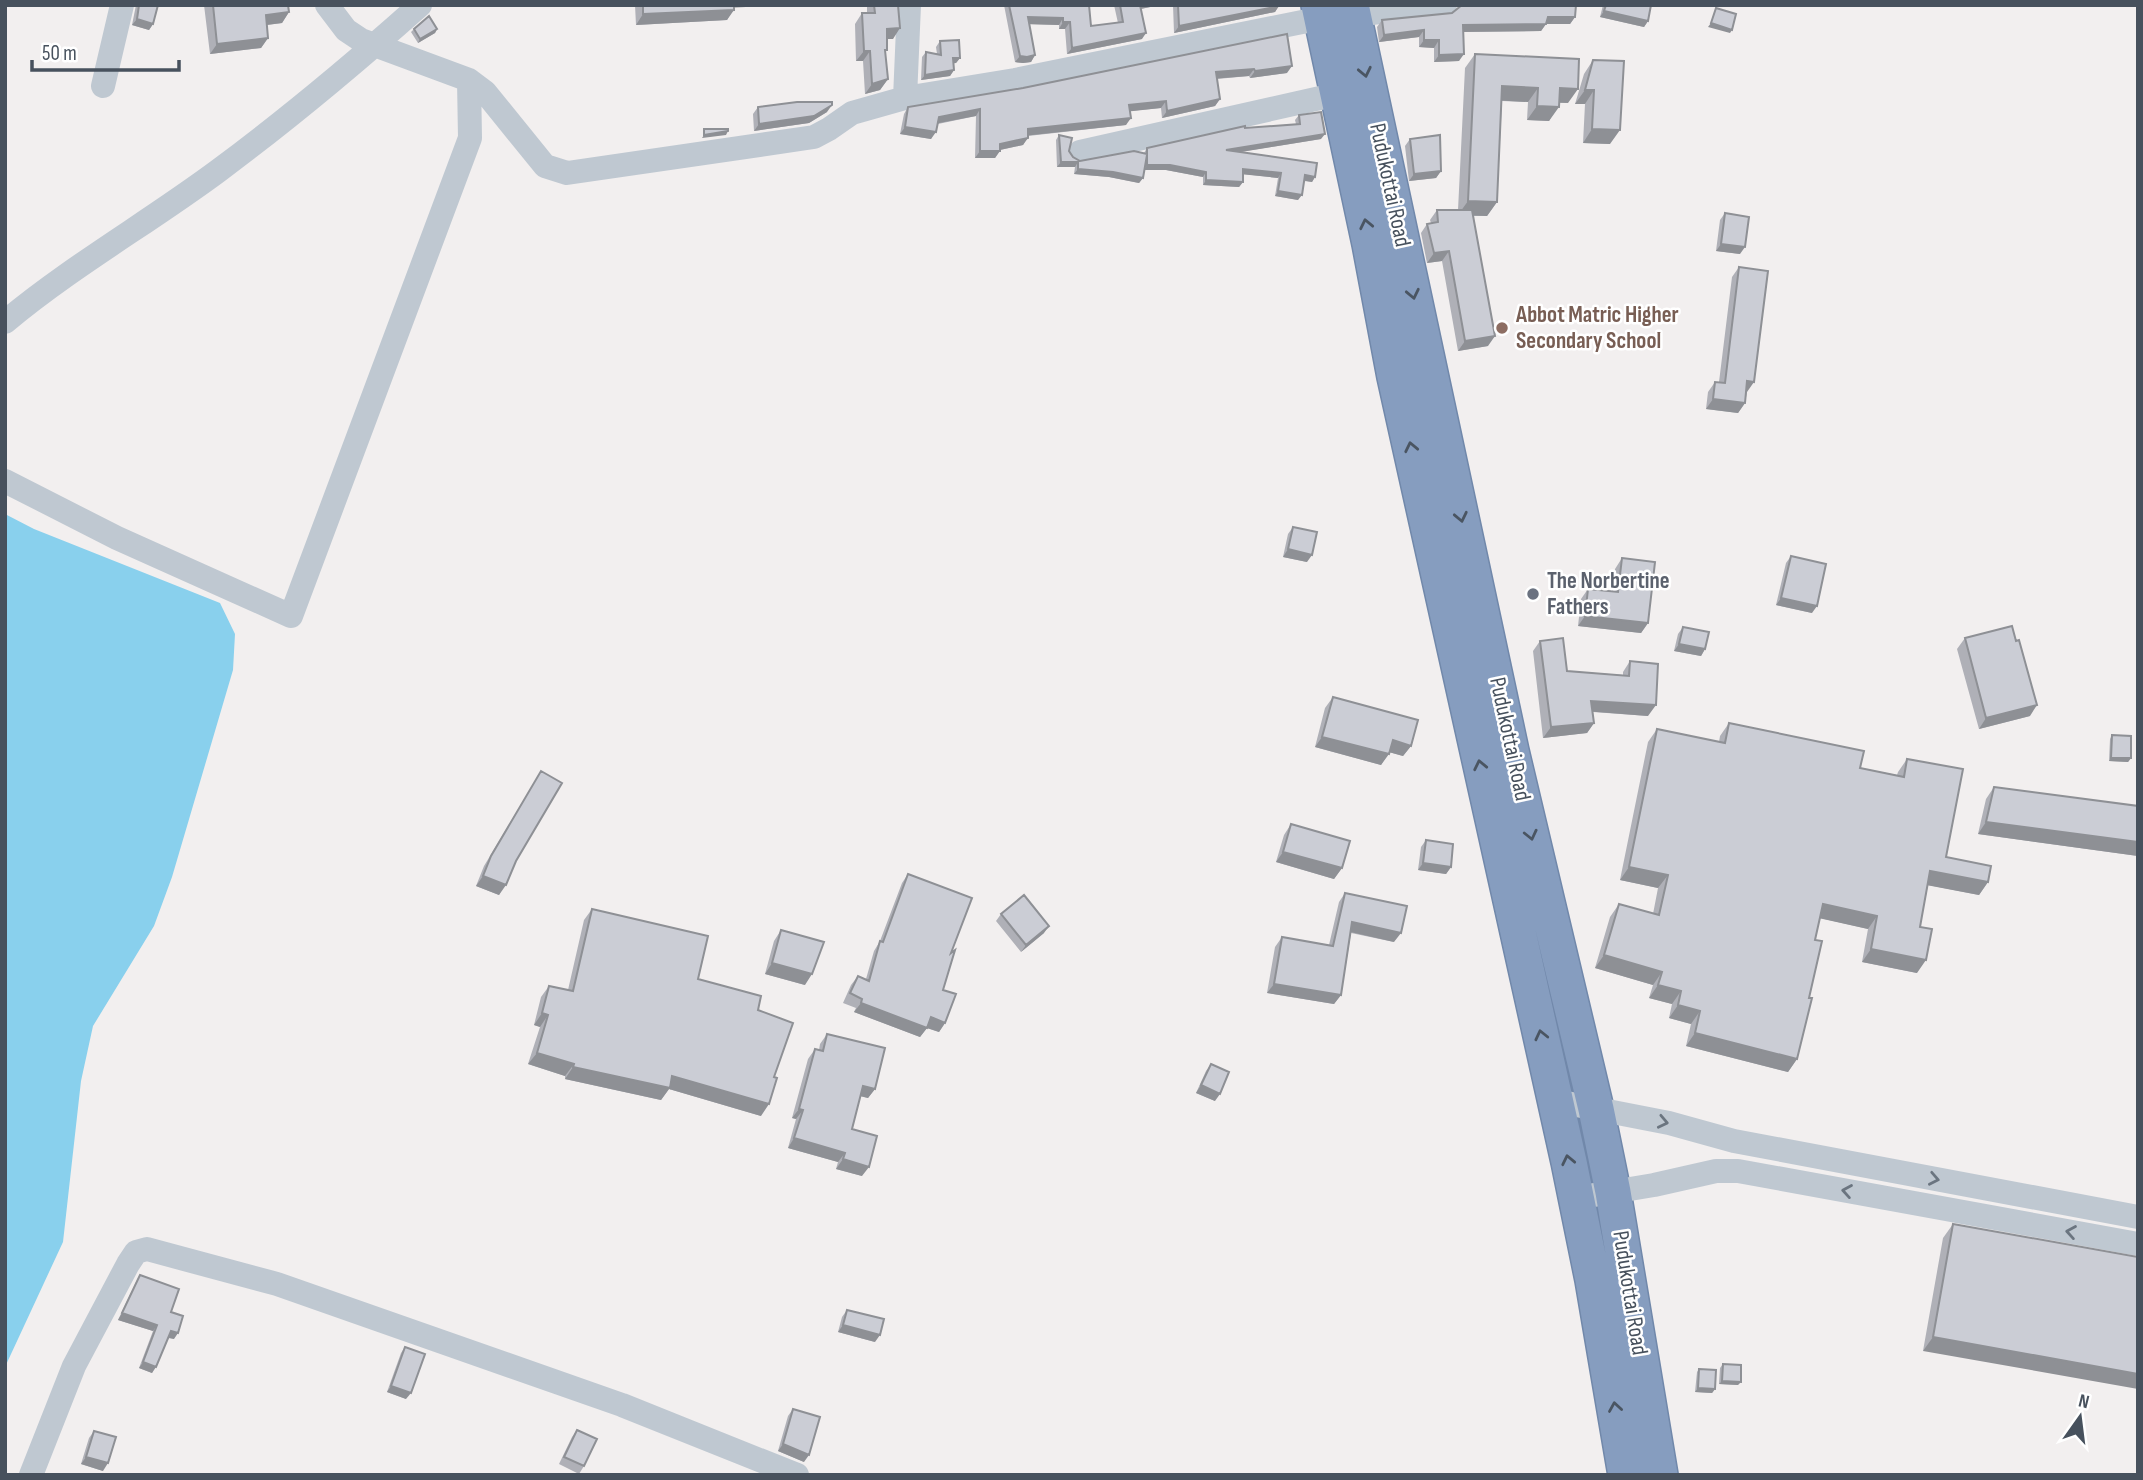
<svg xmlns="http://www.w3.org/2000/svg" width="2143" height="1480" viewBox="0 0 2143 1480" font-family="'Sofia Sans Condensed',sans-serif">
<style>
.water{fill:#89d0ed}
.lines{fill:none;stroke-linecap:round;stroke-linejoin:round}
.highway-casing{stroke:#7188aa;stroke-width:38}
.minor{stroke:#bfc8d1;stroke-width:24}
.highway{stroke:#869dbf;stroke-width:35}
.wall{fill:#afb0b7}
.shaded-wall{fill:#8e9095}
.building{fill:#cbcdd5;stroke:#8e9095;stroke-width:2}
.oneway{stroke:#4a5562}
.oneway2{stroke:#6b7580}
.education-dot{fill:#8d6e63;stroke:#fff;stroke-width:2.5}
.worship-dot{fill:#6b7280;stroke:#fff;stroke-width:2.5}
.labels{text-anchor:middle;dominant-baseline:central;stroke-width:5;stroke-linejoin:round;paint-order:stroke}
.street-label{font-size:23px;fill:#47515d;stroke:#fff}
.education-label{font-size:23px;font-weight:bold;fill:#785e54;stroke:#fff;text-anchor:start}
.worship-label{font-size:23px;font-weight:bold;fill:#5b616d;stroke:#fff;text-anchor:start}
</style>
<rect width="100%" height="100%" fill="#f2efef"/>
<path class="water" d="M5,514L34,529L220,603L235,634L233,670L172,877L154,926L93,1026L81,1081L63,1242L5,1367Z"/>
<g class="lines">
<defs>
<path id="highway" d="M1319,5L1370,244L1395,377L1569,1162L1593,1280L1626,1475
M1351,5L1511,751L1596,1109L1613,1192L1660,1475"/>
</defs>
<use href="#highway" class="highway-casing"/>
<path class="minor" d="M327,5L346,30L361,40L469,80L485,92L545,166L567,173L814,137L829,129L852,113L905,98L1015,80L1322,18
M1353,15L1445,5
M103,86L122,5
M905,98L909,5
M1080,152L1338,94
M5,322C72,266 148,223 218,171C288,119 355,63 420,5
M5,481L117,538L291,616L470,138L469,80
M1556,1101L1669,1123L1734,1141L2138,1217
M1576,1198L1654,1185L1716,1171H1738L2138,1244
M31,1475L74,1366L128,1264L136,1252L147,1249L277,1284L622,1405L797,1475"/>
<use href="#highway" class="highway"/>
</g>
<path class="wall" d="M136,5H195L158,7L153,24L149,30L132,25Z
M204,5H288L289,12L282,23L267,25L268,38L261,48L210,54Z
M635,5H747L746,7H734L727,20L636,25Z
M867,5H898L893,39H887L885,53L888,79L880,90L865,94L863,61H856L855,24L862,13H867Z
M1004,5H1089L1091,26L1118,23L1114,5H1160L1141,9L1142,39L1067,54L1065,29H1059V25L1029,24L1035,55L1031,62L1023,63L1015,62Z
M1173,5H1279L1275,12L1174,33Z
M1459,5H1576L1575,17L1570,24H1546L1541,31L1463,32L1459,61L1434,62V48L1419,47V37L1379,42L1377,27L1382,20L1452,13L1459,8Z
M1603,5H1651L1648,21L1644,27L1600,17Z
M414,29H437L435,33L418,43L411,32Z
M1287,34V73L1250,78L1249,76L1217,79L1220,99L1215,106L1162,118L1161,108L1130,111L1126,125L1028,136L1023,145L1000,150L995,158H975L976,116L938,124L931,139L900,134L904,114L908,107L1023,88Z
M940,41L960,58L956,63H953L954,70L950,76L921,80L922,57L926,52L937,54L936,47Z
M1475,54L1568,103H1559L1549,121L1527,120L1528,102L1502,101L1497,202L1487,216H1473L1488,346L1458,351L1442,261L1427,263L1421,233L1427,224L1431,223L1430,220L1437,210H1458L1465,68Z
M1593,60L1610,144L1583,143L1585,104H1575L1584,74Z
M758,107L827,112L809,123L754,131L753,114Z
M1299,115L1321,139L1240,152L1315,177L1312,182L1304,181L1298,200L1275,196L1278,178L1243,174V182L1239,187L1203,185V177L1166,170H1144L1143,178L1139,183L1109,177L1074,174L1075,167H1057L1056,140L1059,135L1073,157L1080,161L1144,153L1147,148L1245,128L1296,124L1295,120Z
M1410,139L1441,171L1436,178L1409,181L1405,146Z
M1725,213L1740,254L1716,251L1720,220Z
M1739,267L1747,392L1745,403L1738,413L1706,409L1708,392L1715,382H1719L1732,277Z
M1293,527L1307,562L1283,557L1288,534Z
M1791,556L1812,613L1776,605L1786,563Z
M1622,558L1648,623L1641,633L1578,626L1581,599L1588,589L1612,591L1615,569Z
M1683,627L1705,649L1701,656L1674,651L1678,634Z
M1965,638L2030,716L1979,729L1957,649Z
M1540,641L1567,671L1623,675V672L1630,661L1648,716L1593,712L1594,723L1587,733L1543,738L1533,651Z
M1333,697L1411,746L1403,756L1389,752L1381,765L1315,747L1325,708Z
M1729,723L1860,768L1897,775L1898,772L1907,759L1946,857L1988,882L1979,895L1928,885L1920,927L1917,973L1862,962L1868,929L1820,918L1815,940L1809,998L1797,1059L1788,1072L1686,1046L1691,1024L1669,1018L1672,1004L1649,998L1653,985L1595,968L1610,917L1619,904L1653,914L1658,888L1620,880L1648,742L1657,729L1719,742L1720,736Z
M2112,735L2131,758L2128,762L2109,761L2110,739Z
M541,771L516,861L499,895L476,886L484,866Z
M1994,787L2138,806V856L1978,834L1986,799Z
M1291,824L1342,868L1334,879L1276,862L1284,835Z
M1426,840L1451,867L1446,874L1418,870L1421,847Z
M908,874L951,953L943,990L945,1023L939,1032L927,1028L920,1037L854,1012L856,1008L843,1003L851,985L858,976L866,979L874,951L880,941L902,883Z
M1345,893L1394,942L1351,933L1341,995L1334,1004L1267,993L1275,947L1282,937L1329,945L1339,902Z
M592,909L698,979L758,1010L761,1116L669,1089L661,1100L565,1079V1076L528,1064L540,1027L534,1025L541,997L549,986L568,990L584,920Z
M1001,914L1044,933L1021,952L996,921Z
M781,930L805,985L765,974L774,941Z
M827,1034L875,1089L868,1098L860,1096L852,1129L862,1176L836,1169L838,1162L788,1148L796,1119L792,1118L808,1059L815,1049L819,1050L820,1044Z
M1211,1064L1215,1101L1196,1093L1206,1071Z
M1953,1224L2138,1257L1923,1351L1943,1238Z
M140,1275L171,1312L174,1339L168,1338L152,1373L139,1368L153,1331L118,1320L136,1282Z
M847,1310L875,1342L838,1332L842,1317Z
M405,1347L406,1399L387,1392L401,1353Z
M1723,1364L1738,1385L1719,1384L1720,1368Z
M1699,1369L1715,1389L1712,1393L1695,1392L1697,1372Z
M793,1409L804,1462L778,1451L788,1416Z
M577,1430L584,1466L579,1474L559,1464L572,1437Z
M94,1431L103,1471L81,1464L89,1438Z"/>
<path class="shaded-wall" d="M156,5H195L155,7Z
M728,5H747L746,7L726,8Z
M1139,5H1160L1135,10Z
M1279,6L1275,12L1174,33L1179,26Z
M734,10L727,20L636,25L643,14Z
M1604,11L1648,21L1644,27L1600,17Z
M289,12L282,23L258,26L266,15Z
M1028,17L1063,18L1059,25L1023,24Z
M1548,17H1575L1570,24H1543Z
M137,19L153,24L149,30L132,25Z
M1063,22H1070L1065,29H1059Z
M1711,23L1732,30L1730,33L1708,27Z
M1546,24L1541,31L1458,32L1463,25Z
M900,28L893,39H880L887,29Z
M437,29L435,33L418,43L420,39Z
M1424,30L1419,37L1379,42L1384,35Z
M1146,33L1142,39L1067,54L1072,48Z
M268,38L261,48L210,54L217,44Z
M1424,40H1439L1434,48L1419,47Z
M864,51H870L863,61H856Z
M1464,54L1459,61L1434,62L1439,55Z
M1035,55L1031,62L1023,63L1015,62L1020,56Z
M953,58H960L956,63L949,64Z
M1292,66L1287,73L1250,78L1255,71Z
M1254,69L1249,76L1211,79L1216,72Z
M954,70L950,76L921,80L925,75Z
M888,79L880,90L865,94L872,84Z
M1502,86L1538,88L1528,102L1492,100Z
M1560,88L1578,89L1568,103L1550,102Z
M1585,90H1594L1585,104H1575Z
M1220,99L1215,106L1162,118L1167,111Z
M1166,101L1161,108L1124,112L1129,105Z
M832,105L827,112L809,123L754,131L759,124Z
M1537,106L1559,107L1549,121L1527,120Z
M980,109L976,116L934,124L939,117Z
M1131,118L1126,125L1023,136L1028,129Z
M905,127L936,132L931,139L900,134Z
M1592,129L1620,130L1610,144L1583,143Z
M728,131L726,135L702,138L704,135Z
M1325,134L1321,139L1222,155L1226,150Z
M1028,138L1023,145L995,151L1000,144Z
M980,151H1000L995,158H975Z
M1061,162H1078L1075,167H1057Z
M1147,165H1170L1206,172L1203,177L1166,170H1144Z
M1078,169L1113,172L1143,178L1139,183L1109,177L1074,174Z
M1243,169L1281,173L1278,178L1240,174Z
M1441,171L1436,178L1409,181L1414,174Z
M1305,175L1315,177L1312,182L1301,180Z
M1206,180L1243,182L1239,187L1203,185Z
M1278,191L1302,195L1298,200L1275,196Z
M1468,201L1497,202L1487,216L1458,215Z
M1721,244L1745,247L1740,254L1716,251Z
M1449,251L1442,261L1427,263L1434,253Z
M1495,336L1488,346L1458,351L1465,341Z
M1747,381L1754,382L1747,392L1740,391Z
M1713,399L1745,403L1738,413L1706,409Z
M1288,549L1312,555L1307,562L1283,557Z
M1781,598L1817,606L1812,613L1776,605Z
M1585,616L1648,623L1641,633L1578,626Z
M1679,644L1705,649L1701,656L1674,651Z
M1591,701L1656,705L1648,716L1584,711Z
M2037,705L2030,716L1979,729L1986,718Z
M1594,723L1587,733L1543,738L1551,727Z
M1322,737L1389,754L1381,765L1315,747Z
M1393,740L1411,746L1403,756L1385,751Z
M2111,758H2131L2128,762L2109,761Z
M1986,822L2138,842V856L1978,834Z
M1283,852L1342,868L1334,879L1276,862Z
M1423,863L1451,867L1446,874L1418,870Z
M1629,867L1668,875L1658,888L1620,880Z
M1930,871L1988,882L1979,895L1921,884Z
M483,876L506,885L499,895L476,886Z
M1823,904L1877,916L1868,929L1814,917Z
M1352,922L1401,933L1394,942L1346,931Z
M1049,926L1044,933L1021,952L1026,945Z
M1871,949L1926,960L1917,973L1862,962Z
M1604,955L1662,972L1653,985L1595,968Z
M772,963L812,974L805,985L765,974Z
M1274,984L1341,995L1334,1004L1267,993Z
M1658,985L1681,991L1672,1004L1649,998Z
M861,1003L927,1028L920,1037L854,1012Z
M1678,1005L1700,1011L1691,1024L1669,1018Z
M542,1013L548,1015L540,1027L534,1025Z
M931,1017L945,1023L939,1032L924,1027Z
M1695,1033L1797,1059L1788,1072L1686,1046Z
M537,1053L574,1064L565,1076L528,1064Z
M573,1067L672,1076L769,1104L761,1116L669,1089L661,1100L565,1079Z
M1201,1085L1220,1094L1215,1101L1196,1093Z
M863,1086L875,1089L868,1098L856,1095Z
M799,1109L803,1110L796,1119L792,1118Z
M794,1138L845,1153L838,1162L788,1148Z
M843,1159L869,1167L862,1176L836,1169Z
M122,1313L157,1325L153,1331L118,1320Z
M843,1325L880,1335L875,1342L838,1332Z
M171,1331L178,1333L174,1339L166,1337Z
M1933,1337L2138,1374V1389L1923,1351Z
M143,1362L156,1367L152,1373L139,1368Z
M1722,1381L1741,1382L1738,1385L1719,1384Z
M391,1386L411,1393L406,1399L387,1392Z
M1698,1388L1715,1389L1712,1393L1695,1392Z
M783,1444L809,1455L804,1462L778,1451Z
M86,1457L108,1463L103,1471L81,1464Z"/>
<path class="building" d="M139,5H158L153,24L137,19Z
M213,5H288L289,12L266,15L268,38L217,44Z
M643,5H734V10L643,14Z
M874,5H898L900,28L887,29V50H885L888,79L872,84L870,51H864L862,13H875Z
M1009,5H1089L1091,26L1123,22L1120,5H1140L1146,33L1072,48L1070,22H1063V18L1028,17L1035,55L1027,57L1020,56Z
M1178,5H1279V6L1179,26Z
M1462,5H1576L1575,17H1548L1546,24L1463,25L1464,54L1439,55V40H1424V30L1384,35L1382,20L1452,13Z
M1606,5H1651L1648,21L1604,11Z
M1716,8L1736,14L1732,30L1711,23Z
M429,16L437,29L420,39L414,29Z
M1287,34L1292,66L1255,71L1254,69L1216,72L1220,99L1167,111L1166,101L1129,105L1131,118L1028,129V138L1000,144V151H980V109L939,117L936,132L905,127L908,107L1023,88Z
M959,40L960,58H953L954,70L925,75L926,52L941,55L940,41Z
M1475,54L1579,59L1578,89L1560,88L1559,107L1537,106L1538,88L1502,86L1497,202L1468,201Z
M1593,60L1624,61L1620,130L1592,129L1594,90H1585Z
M797,102H832V105L814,116L759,124L758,107Z
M1321,112L1325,134L1226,150L1317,163L1315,177L1305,175L1302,195L1278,191L1281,173L1243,169V182L1206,180V172L1170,165H1147V155L1143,178L1113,172L1078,169V162H1061L1059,135L1072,138L1069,151L1073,157L1080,161L1134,151L1147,154V148L1245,126V128L1300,124L1299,115Z
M704,129H728V131L704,135Z
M1440,135L1441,171L1414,174L1410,139Z
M1437,210H1472L1495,336L1465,341L1449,251L1434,253L1427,224L1438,222Z
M1725,213L1749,217L1745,247L1721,244Z
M1739,267L1768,271L1754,382L1747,381L1745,403L1713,399L1715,382L1725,383Z
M1293,527L1317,532L1312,555L1288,549Z
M1791,556L1826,564L1817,606L1781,598Z
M1622,558L1655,562L1648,623L1585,616L1588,589L1618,592Z
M2012,626L2016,641L2019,640L2037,705L1986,718L1965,638Z
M1683,627L1709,632L1705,649L1679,644Z
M1563,638L1567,671L1629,676L1630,661L1658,664L1656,705L1591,701L1594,723L1551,727L1540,641Z
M1333,697L1418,720L1411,746L1393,740L1389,754L1322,737Z
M1729,723L1864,751L1860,768L1904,777L1907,759L1963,769L1946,857L1991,866L1988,882L1930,871L1920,927L1932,929L1926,960L1871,949L1877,916L1823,904L1815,940L1822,941L1809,998H1812L1797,1059L1695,1033L1700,1011L1678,1005L1681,991L1658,985L1662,972L1604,955L1619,904L1659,915L1668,875L1629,867L1657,729L1725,743Z
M2112,735L2131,736V758H2111Z
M541,771L562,783L516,861L506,885L483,876L491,856Z
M1994,787L2138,806V842L1986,822Z
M1291,824L1350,841L1342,868L1283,852Z
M1426,840L1453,844L1451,867L1423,863Z
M908,874L972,898L951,953L955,950L943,990L956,994L945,1023L931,1017L927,1028L861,1003L862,999L850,993L858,976L869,981L880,941L883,942Z
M1345,893L1407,906L1401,933L1352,922L1341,995L1274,984L1282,937L1333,946Z
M1024,895L1049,926L1026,945L1001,914Z
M592,909L708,936L698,979L761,996L758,1010L793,1023L774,1077L777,1078L769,1104L672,1076L670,1088L573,1067L574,1064L537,1053L548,1015L542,1013L549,986L573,991Z
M781,930L824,942L812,974L772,963Z
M827,1034L885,1048L875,1089L863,1086L852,1129L877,1136L869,1167L843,1159L845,1153L794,1138L803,1110L799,1109L815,1049L823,1051Z
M1211,1064L1229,1072L1220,1094L1201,1085Z
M1953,1224L2138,1257V1374L1933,1337Z
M140,1275L179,1289L171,1312L183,1316L178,1333L171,1331L156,1367L143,1362L157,1325L122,1313Z
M847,1310L884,1319L880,1335L843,1325Z
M405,1347L425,1354L411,1393L391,1386Z
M1723,1364L1741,1365V1382L1722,1381Z
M1699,1369L1716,1370L1715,1389L1698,1388Z
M793,1409L820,1417L809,1455L783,1444Z
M577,1430L597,1439L584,1466L564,1457Z
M94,1431L116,1437L108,1463L86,1457Z"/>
<defs><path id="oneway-chevron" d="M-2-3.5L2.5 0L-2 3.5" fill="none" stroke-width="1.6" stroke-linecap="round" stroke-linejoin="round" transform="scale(1.75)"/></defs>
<g class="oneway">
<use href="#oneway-chevron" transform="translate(1365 72) rotate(78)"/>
<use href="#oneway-chevron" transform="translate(1366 224) rotate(-102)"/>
<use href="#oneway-chevron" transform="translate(1413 294) rotate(78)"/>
<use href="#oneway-chevron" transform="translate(1411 447) rotate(-102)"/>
<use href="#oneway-chevron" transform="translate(1461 517) rotate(78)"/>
<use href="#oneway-chevron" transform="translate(1480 765) rotate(-102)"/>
<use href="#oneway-chevron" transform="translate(1531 835) rotate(77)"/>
<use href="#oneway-chevron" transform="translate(1541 1035) rotate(-103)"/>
<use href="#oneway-chevron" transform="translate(1568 1160) rotate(-102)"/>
<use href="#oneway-chevron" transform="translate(1615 1407) rotate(-99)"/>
</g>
<g class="oneway2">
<use href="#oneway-chevron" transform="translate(1663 1122) rotate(12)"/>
<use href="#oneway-chevron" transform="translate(1934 1179) rotate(11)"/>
<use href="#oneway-chevron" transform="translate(1847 1191) rotate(-170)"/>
<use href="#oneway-chevron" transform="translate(2071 1232) rotate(-170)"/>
</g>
<circle class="education-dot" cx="1502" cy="328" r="7"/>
<circle class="worship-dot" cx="1533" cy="594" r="7"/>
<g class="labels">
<g class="street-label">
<text transform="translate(1390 185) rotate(78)">Pudukottai Road</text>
<text transform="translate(1510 739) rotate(78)">Pudukottai Road</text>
<text transform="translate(1630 1293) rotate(81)">Pudukottai Road</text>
</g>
<g class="education-label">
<text x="1516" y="315">Abbot Matric Higher<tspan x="1516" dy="26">Secondary School</tspan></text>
</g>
<g class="worship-label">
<text x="1547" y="581">The Norbertine<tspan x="1547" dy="26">Fathers</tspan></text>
</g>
</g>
<rect width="2143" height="1480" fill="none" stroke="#47515d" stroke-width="14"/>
<g transform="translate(2080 1417) rotate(14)" stroke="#ffffff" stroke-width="5" paint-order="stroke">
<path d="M0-5L12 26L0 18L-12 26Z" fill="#47515d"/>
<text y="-10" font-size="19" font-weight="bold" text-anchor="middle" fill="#47515d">N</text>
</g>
<path d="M32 60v10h147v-10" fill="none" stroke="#47515d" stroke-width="3.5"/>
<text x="42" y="60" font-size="21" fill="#47515d" stroke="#ffffff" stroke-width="5" paint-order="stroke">50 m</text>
</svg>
